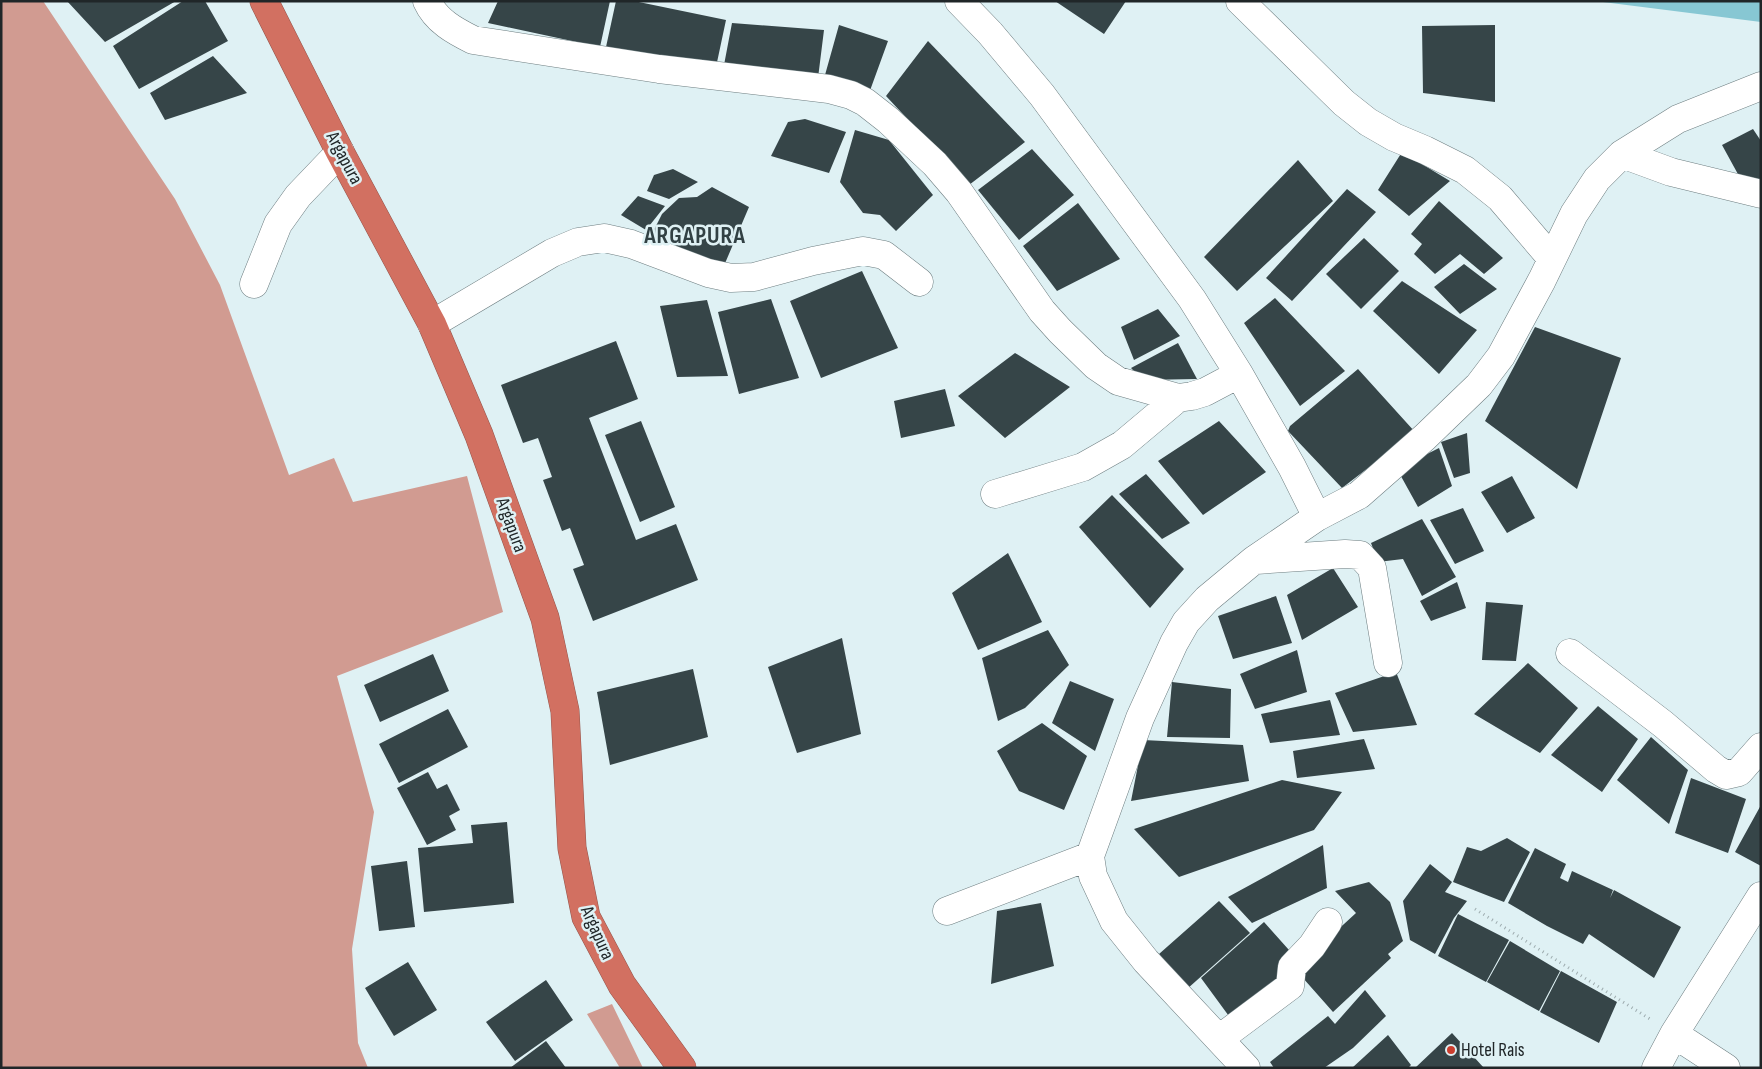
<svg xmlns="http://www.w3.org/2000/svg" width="1762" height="1069" viewBox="0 0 1762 1069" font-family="'Sofia Sans Condensed',sans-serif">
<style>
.forest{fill:#d19b91}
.water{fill:#87c7d3}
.building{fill:#364548}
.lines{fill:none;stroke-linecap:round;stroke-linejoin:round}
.minor-casing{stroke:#6e7e81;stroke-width:29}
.highway-casing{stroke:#94564d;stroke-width:29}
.path{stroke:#9eacaf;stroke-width:3;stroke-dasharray:1 4;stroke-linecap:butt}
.minor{stroke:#fff;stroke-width:28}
.highway{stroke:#d27061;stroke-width:28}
.poi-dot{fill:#cb3e2e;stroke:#dff1f4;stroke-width:2}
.labels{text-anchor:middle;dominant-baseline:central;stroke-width:5;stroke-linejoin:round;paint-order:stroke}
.street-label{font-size:19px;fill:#202628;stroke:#dff1f4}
.poi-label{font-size:19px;fill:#202628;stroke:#dff1f4;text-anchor:start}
.district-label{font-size:24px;font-weight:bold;letter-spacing:1px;fill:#324144;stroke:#dff1f4}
</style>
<rect width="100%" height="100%" fill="#dff1f4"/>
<path class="forest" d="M1,1H43L175,199L220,285L289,475L334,458L353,502L467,476L503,612L337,676L374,812L352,949L358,1043L368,1068H1Z
M612,1004L643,1068H620L587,1014Z"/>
<path class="water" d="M1595,1H1761V22Z"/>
<path class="building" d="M67,1H176L105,42Z
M183,1H205L228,41L139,89L113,46Z
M498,1H610L600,47L488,23Z
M616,1H634L726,20L716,67L606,47Z
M1055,1H1126L1104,34Z
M732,23L824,30L818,78L724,65Z
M839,25L888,41L868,96L825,75Z
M1495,25V102L1423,93L1422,26Z
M928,41L1025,142L969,185L886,96Z
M213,56L247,93L165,120L150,93Z
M805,119L846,132L829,173L771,156L788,122Z
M1753,129L1761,141V178L1745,187L1722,145Z
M855,130L889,140L933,195L896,231L880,215L863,213L840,182Z
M1032,149L1074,195L1019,240L978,190Z
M1402,152L1450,181L1409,216L1378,190Z
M1298,160L1333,201L1237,291L1204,257Z
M673,169L698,182L669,199L647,191L654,175Z
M712,187L749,207L723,268L651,236L662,214L679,198L697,197Z
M1347,189L1376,212L1292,301L1266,278Z
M638,196L665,206L646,230L621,215Z
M1439,201L1503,258L1484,274L1460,254L1435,274L1414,254L1422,244L1411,234Z
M1078,203L1120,259L1057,291L1023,246Z
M1364,238L1399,271L1361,309L1326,274Z
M1464,264L1497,289L1460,314L1434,287Z
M862,271L898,348L821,378L790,301Z
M1402,281L1477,330L1439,374L1373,311Z
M1275,298L1345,371L1300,406L1244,323Z
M771,299L799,378L739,394L718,312Z
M707,300L728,376L677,377L660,306Z
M1158,309L1180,336L1134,360L1121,327Z
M1535,327L1621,358L1577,489L1485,421Z
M616,341L638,399L589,418L636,540L676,524L698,580L593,621L573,569L584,565L570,528L562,531L543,480L552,477L538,438L523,443L501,385Z
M1178,343L1197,379L1143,380L1131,368Z
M1015,353L1070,387L1005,438L958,396Z
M1358,369L1415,432L1342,488L1288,431L1290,426Z
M945,389L955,426L901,438L894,401Z
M641,421L675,507L640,522L605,435Z
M1219,421L1266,472L1203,515L1158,461Z
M1467,433L1470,473L1454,478L1441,442Z
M1439,448L1452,486L1418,507L1397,469Z
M1146,474L1190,523L1162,539L1119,494Z
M1512,476L1535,518L1507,533L1481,492Z
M1112,495L1184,569L1150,608L1079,527Z
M1463,508L1484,551L1455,564L1430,520Z
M1422,519L1456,577L1422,596L1403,559L1378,562L1371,543Z
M1008,553L1042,622L978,650L952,593Z
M1333,568L1358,607L1302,640L1287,595Z
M1457,582L1466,608L1431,621L1420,601Z
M1276,596L1292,643L1233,659L1218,616Z
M1486,602L1523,605L1516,661L1482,660Z
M1048,630L1069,665L1025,708L998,721L982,658Z
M842,638L861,734L797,753L768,667Z
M1297,650L1307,692L1255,709L1240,674Z
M433,654L449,691L380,722L364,685Z
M1528,663L1578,708L1540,753L1474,714Z
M693,669L708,737L610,765L597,692Z
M1396,672L1417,725L1353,732L1335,693Z
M1070,681L1114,699L1095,751L1052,723Z
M1172,682L1231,689L1230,738L1167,737Z
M1330,700L1340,735L1270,743L1261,714Z
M1598,706L1638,739L1602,792L1551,755Z
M448,709L468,747L399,783L379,744Z
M1042,723L1087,756L1064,810L1019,791L997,751Z
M1651,737L1688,770L1669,824L1617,780Z
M1364,739L1375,769L1297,778L1293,751Z
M1143,740L1243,745L1249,781L1131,801Z
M428,772L437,789L447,784L460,810L449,816L456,830L427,845L397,788Z
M1691,778L1746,799L1728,853L1675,833Z
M1282,780L1342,792L1314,830L1179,877L1134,829Z
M1761,805V866L1735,852Z
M507,822L514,903L424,912L418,848L473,843L471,825Z
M1507,838L1530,852L1504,902L1453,882L1467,847L1481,851Z
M1323,845L1327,888L1252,923L1228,897Z
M1535,848L1566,864L1560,878L1568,882L1572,871L1613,890L1610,898L1614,890L1681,927L1654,978L1589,934L1583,944L1547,926L1508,903Z
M407,861L415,927L379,931L371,866Z
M1430,864L1452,882L1445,892L1467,901L1454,918L1435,954L1410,940L1403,901Z
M1369,882L1390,902L1403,941L1388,954L1391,958L1333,1012L1295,969L1356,913L1335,891Z
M1219,901L1250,933L1187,989L1159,954Z
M1041,903L1054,966L991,984L997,911Z
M1458,914L1509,940L1486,982L1438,956Z
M1264,922L1297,959L1289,982L1234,1023L1201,978Z
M1510,941L1560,971L1539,1011L1487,982Z
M408,962L437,1010L394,1036L365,988Z
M1561,971L1617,1002L1599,1043L1540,1012Z
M546,980L573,1020L515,1061L486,1022Z
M1365,990L1386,1016L1353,1048L1324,1068H1274L1270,1062L1328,1016L1335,1024Z
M1452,1033L1484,1068H1415Z
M1388,1035L1411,1065L1408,1068H1352Z
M546,1041L566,1068H510Z"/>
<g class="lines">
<defs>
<path id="minor" d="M427,1C436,21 455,31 473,40L659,69L804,86L829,89L851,95L865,102L888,120L935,164L959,192L1042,311L1060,331L1096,366L1118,381L1178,398L1192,396L1205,392L1239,374
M959,1L990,33L1042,95L1192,299L1239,374L1292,467L1317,517L1254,560L1207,599L1186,622L1174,643L1140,718L1090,856L1093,876L1114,921L1146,961L1246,1068
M1240,1L1344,103L1368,122L1394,137L1425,150L1465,170L1500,198L1552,259
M1622,154L1671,172L1761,194
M254,284L278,224L298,196L340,152
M432,324L552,253L578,242L604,238L631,244L708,273L731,278L754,277L813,261L863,251L884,255L919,282
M995,494L1083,467L1122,445L1178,398
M1317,517L1359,495L1425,437L1479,385L1501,356L1542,280L1574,214L1597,179L1622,154L1678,119L1761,86
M1256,560L1345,554L1360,555L1372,568L1388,663
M1570,653L1663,724L1716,769L1726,775L1739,772L1761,747
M947,911L1090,856
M1674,1034L1726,1068
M1219,1039L1290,986L1292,967L1312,946L1328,922
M1656,1068L1674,1034L1761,896"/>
<path id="highway" d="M264,1L340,152L432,324L479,435L545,618L565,711L572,848L586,917L622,985L682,1068"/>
</defs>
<use href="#minor" class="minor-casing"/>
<use href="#highway" class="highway-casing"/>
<path class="path" d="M1475,909L1650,1019"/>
<use href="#minor" class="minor"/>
<use href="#highway" class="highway"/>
</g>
<circle class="poi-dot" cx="1451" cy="1050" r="5"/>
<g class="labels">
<g class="street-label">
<text transform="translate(344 158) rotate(62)">Argapura</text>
<text transform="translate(511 525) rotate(70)">Argapura</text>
<text transform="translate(597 933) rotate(66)">Argapura</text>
</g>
<g class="poi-label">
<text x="1461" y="1050">Hotel Rais</text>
</g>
<g class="district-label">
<text x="695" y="235">ARGAPURA</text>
</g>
</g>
<rect width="1762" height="1069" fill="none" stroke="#202628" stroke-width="5"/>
</svg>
